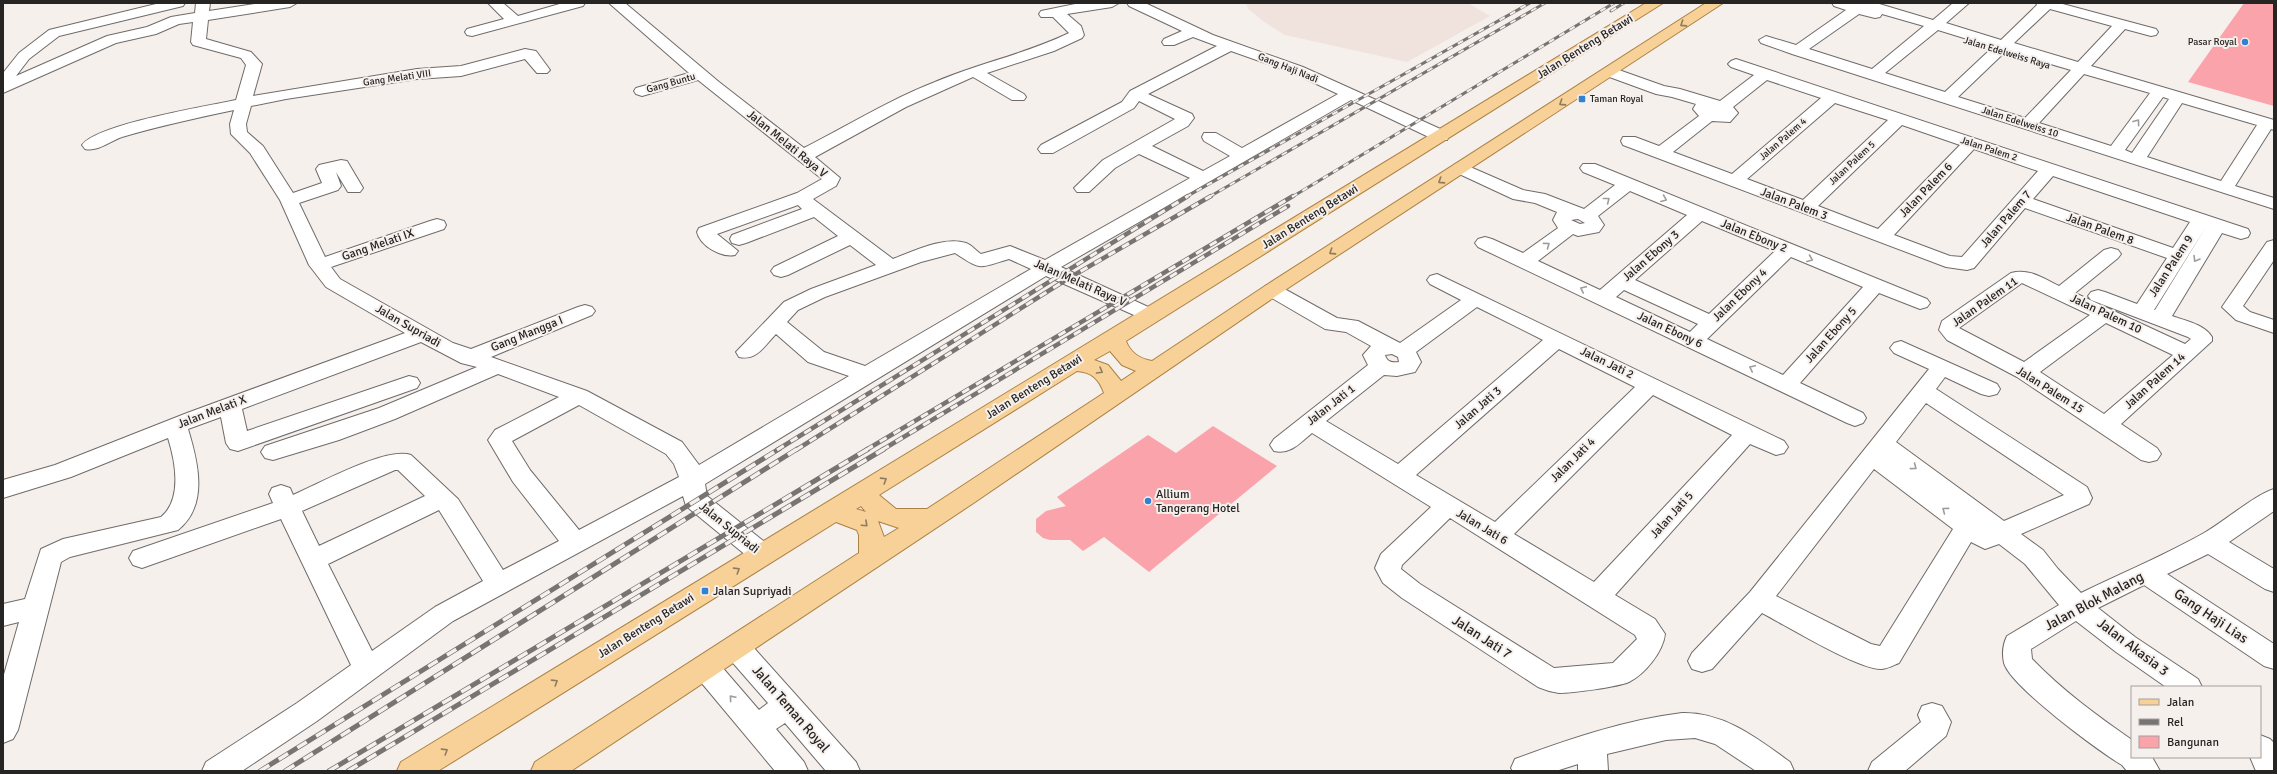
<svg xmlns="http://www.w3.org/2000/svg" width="2277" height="774" viewBox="0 0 2277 774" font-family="Signika,sans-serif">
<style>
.built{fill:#f0e2dc}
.building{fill:#fba3ab}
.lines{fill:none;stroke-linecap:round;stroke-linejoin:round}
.minor-casing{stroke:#706b69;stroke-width:2}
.major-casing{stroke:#ab8142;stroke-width:2}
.minor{fill:#fff;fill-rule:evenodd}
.major{fill:#f7d197;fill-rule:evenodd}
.rail-far2-casing{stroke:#777472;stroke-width:3}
.rail-far1-casing{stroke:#777472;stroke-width:4.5}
.rail-casing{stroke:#777472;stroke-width:5}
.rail-far2{stroke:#f6f0ed;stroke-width:2;stroke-dasharray:6;stroke-linecap:butt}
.rail-far1{stroke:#f6f0ed;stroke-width:3;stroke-dasharray:8;stroke-linecap:butt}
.rail{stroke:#f6f0ed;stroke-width:3.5;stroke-dasharray:11;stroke-linecap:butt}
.oneway{stroke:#8f7b5e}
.oneway2{stroke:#9e9d9c}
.poi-dot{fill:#3082d1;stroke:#f6f0ed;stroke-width:1.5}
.labels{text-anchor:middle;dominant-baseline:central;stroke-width:4;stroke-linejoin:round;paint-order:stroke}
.far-poi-label{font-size:10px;fill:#272524;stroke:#f6f0ed;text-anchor:end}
.far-street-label{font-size:10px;fill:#272524;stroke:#f6f0ed}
.street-label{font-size:12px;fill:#272524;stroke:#f6f0ed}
.poi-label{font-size:12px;fill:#272524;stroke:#f6f0ed;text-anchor:start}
.near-street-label{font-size:14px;fill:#272524;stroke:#f6f0ed}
</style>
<rect width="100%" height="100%" fill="#f6f0ed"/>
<path class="built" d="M1246,3H1468L1490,16L1407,62L1285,35L1267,24L1248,9Z"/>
<path class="building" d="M2244,3H2274V106L2188,82Z
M1213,426L1277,466L1149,572L1104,537L1083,551L1070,540H1050L1043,538L1036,532V519L1046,511L1066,506L1057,497L1148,435L1176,453Z"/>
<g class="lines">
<defs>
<path id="minor" d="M160,3H185L183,6L59,36L29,59L16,76L107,36L147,27L171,17L195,13L196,3H210L209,11L261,3H297L290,7L208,20L206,39L251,52L262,64L253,96L417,69L461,66L525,49L536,51L550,70L547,73H537L525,59L461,76L417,79L286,99L251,106L246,124L247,132L263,146L293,193L322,183L316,169L319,165L341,160L347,161L363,188L360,192H348L336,172L341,186L338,190L299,203L325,257L430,221L437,219L444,221L446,225L444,229L331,267L340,279L453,343L471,349L578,307L585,305L592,307L595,311L592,315L491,357L587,391L682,442L699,465L849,376L808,362L776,334C765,345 757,361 739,357L736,352L784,302L811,289L876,265L850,245L788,275L781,277L774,275L771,271L774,267L838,236L814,217L746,243L739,245L732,243L730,239L732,235L802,209L798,205L717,234L738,251L735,255C722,258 700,246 697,232L699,228L797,193L822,179L698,80L642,96L636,94L634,91L636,88L689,73L609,3H625L719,82L804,148C847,126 889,100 935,82C979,63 1026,54 1069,33L1053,17H1041L1039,14L1041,11L1080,3H1119L1112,7L1067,14L1081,26L1084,35L1082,38L1054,51L987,73L1024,94L1026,97L1024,100H1012L973,77L906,107L815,157L840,178L836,186L813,199L893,259C914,251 944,236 966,243C972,245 976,251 981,254L1010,246L1045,260L1190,178L1139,154L1115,168L1089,192H1077L1074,188L1103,160L1175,119L1139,101L1134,108L1053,153H1041L1038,149L1041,145L1122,102L1130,91L1217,46L1193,37L1174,45H1164L1162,42L1164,39L1182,31L1129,6L1127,3H1145L1213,35L1303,67L1447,132L1449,136L1447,140H1435L1351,100L1061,267L1157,311L1160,315L1157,319L1150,321L1143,319L1046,276L705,484L707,496L771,547L775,554L771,561L762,564L753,561L686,506L683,496L453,621L317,721L242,771H202L206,762L297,703L351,665L281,519L142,568L133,565L129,558L133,551L273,503L269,494L272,488L281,485L290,488L293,495C321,483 385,447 411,455L458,499L503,570L559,541L513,482L488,440L495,430L559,397L498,374L395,419L339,440L273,460L265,458L261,452L265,446L379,408L477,367L461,363L421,342L242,409L247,431L409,376L417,378L420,383L417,388L238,451L230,449L226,443L221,417L188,429C198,462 209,505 178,530L70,557L61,562L18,730L13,739L3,743V678L19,622L3,626V604L25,599L41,549L63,539L161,517C183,499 175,460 168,438L71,477L3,498V480L55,465L187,413L405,333L326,287L309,265L280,200L250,153L231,134L230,124L234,110C196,118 159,126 122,137C110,141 98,152 85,149L82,145C97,124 208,106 236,100L246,65L241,58L193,45L191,42L193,22L179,24L156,34L116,43L3,93V73L19,53L49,30ZM1231,51L1293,73L1338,94L1242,148L1216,133H1204L1202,137L1204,141L1230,156L1203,171L1152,146L1188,126L1194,118L1192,114L1148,94ZM955,253C982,271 978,268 1009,259L1031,269L865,366L824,352L787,322L798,310L825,297L921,262ZM579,405L666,454L674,464L679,477L579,530L530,470L512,441ZM395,470H398L425,496L319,546L302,511ZM439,510L483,581L435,607L372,651L328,564Z
M488,3H503L518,16L563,3H585L583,6L472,36L467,35L465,32L467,29L504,19Z
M1832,3H1876L1933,20L1953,3H1969L1946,23L2001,40L2037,5L2036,3H2059L2156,29L2158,32L2156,35L2151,36L2125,29L2091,66L2274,120V130L2271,129L2235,186L2274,198V209L1792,54L1761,43L1759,40L1766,36L1796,45L1846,10L1834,6ZM2050,9L2112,26L2078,62L2014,43ZM1859,14L1875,18L1880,17L1882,14L1924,26L1872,69L1809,49ZM1938,30L1993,47L1945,92L1885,73ZM2006,51L2071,70L2025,118L1958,97ZM2084,74L2150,93L2111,146L2039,123ZM2163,97L2169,99L2132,153L2125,150ZM2182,103L2257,125L2221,181L2147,157Z
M1736,59L2248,229L2250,233L2248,237L2241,239L2222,233L2172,316C2186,321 2204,324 2212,337V341L2121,424L2157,448L2161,454L2157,460L2149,462L2141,460L2017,377L1947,340L1939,330L1942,321L2011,273C2029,268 2043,278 2059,286L2104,250L2111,248L2118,250L2121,254L2118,258L2075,293L2185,344L2191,339L2188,337L2091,300L2088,296L2091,292L2098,290L2105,292L2137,304L2167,258L2025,208L1974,268L1967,270L1946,267L1623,145L1621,141L1623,137H1635L1659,146L1699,116L1693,109L1696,104L1672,97L1656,94L1604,75L1602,72L1604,69H1616L1664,86L1680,89L1720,101L1754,75L1731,67L1728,64L1731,61ZM1767,80L1821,98L1732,174L1673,152L1712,121L1730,122L1738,113L1733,107ZM1835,103L1888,120L1803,200L1747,179ZM1902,125L1960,145L1878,229L1818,206ZM1974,149L2038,171L1962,257L1950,256L1894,235ZM2053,176L2190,222L2173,248L2033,199ZM2206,227L2155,310H2154ZM2022,283L2090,315L2024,362L1959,328ZM2106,323L2173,355L2104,414L2040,372Z
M1461,163L1523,190L1545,194L1584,209L1615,185L1583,172L1580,168L1583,164H1595L1927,299L1930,303L1927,307L1920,309L1879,293L1800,383L1863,413L1866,418L1863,423L1855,426L1847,423L1478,247L1475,243L1478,239L1485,237L1492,239L1523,253L1558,228L1553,220L1557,212L1535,203L1513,199L1455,172L1452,168L1455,164ZM1630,191L1687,215L1600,290L1538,261L1573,234L1578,236L1599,232L1604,225L1598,216ZM1578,219L1585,223L1580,224L1571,220ZM1702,221L1775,251L1709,314L1635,280ZM1791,257L1863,287L1783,375L1707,339ZM1624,290L1698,324L1690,332L1616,297Z
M2274,240V260L2243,306L2250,312L2274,320V333L2236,320L2222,307L2267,242Z
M1437,274L1784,441L1788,447L1784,453L1776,455L1750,444L1615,595L1655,619L1665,634C1663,652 1645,674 1629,682C1617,687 1573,693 1559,693C1552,692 1545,690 1538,687L1402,598L1383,583L1375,568L1381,554L1431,507L1312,433C1300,443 1290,455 1274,451L1270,445L1274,439L1368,365L1363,355L1371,346L1346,332L1325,329L1265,294L1262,290L1265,286L1272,284L1279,286L1337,318L1358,321L1400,343L1461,300L1430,284L1427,280L1430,276ZM1477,307L1543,340L1398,464L1326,421L1384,375L1397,376L1415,372L1421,362L1416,352ZM1559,349L1635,387L1495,522L1416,475ZM1392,354L1398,357L1399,362C1392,363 1387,362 1385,355ZM1653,395L1732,435L1594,582L1514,534ZM1450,518L1635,635L1637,639L1613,663L1554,668L1420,584L1401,569L1402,565Z
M1901,341L1997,384L2000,389L1997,394L1989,396L1981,394L1945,377L1936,389L2087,487L2092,498L2089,504L2021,534L2043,550L2058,569L2081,593C2122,573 2165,555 2204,533C2225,521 2253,496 2274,489V511L2229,542L2274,569V592L2265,589L2208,554L2167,574L2274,644V669L2264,666L2144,585L2098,608L2135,637L2198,679L2202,687H2166L2116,652L2076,621L2031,649L2032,659C2062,690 2096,715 2132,740V757H2152L2160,771H2127L2122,765C2099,751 2010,686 2004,663C2002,654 2003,644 2007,636L2059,605L2025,564L1999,544L1985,549L1971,542L1899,663C1894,665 1887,669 1881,669C1857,669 1787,626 1762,613L1712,669L1702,672L1692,669L1688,661L1692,653L1750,592L1929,369L1894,353L1890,348L1894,343ZM1926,403L2064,495L2004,521L1896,442ZM1874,469L1953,529L1880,646L1871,644L1776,596Z
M736,636L746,639L856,762L860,771H826L785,723L776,729L804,762L808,771H775L695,675L691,667L695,659L705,656L715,659L759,710L768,703L726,655L722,647L726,639Z
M1932,703L1942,706L1951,722L1946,736L1905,771H1868L1872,762L1921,722L1918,715L1922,706Z
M1682,713C1724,712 1757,738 1790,762L1794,771H1756L1715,744L1695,738L1666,740L1607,754L1608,771H1578V764L1556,771H1513L1511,768L1515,759C1569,739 1625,720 1682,713Z
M2260,735L2270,739L2274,743V771H2256L2250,757H2260Z"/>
<path id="major" d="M1646,3H1663L1126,341C1130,352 1140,359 1152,361L1265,286L1706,3H1723L1279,294L975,502L571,771H531L535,762L859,553V535L857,530L836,522L438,771H397L401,762ZM1110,351L1122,365L1136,371L1121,381L1108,365L1094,360ZM1077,371C1092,372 1099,379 1104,393L927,509H896L879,495ZM861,506L866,512L856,509ZM878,521L899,528L884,537Z"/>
</defs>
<use href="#minor" class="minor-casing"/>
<use href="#major" class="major-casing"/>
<use href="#minor" class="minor"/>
<use href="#major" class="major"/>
<defs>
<path id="rail-far2" d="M1611,11L1624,3
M1186,197L1530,3
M1209,197L1545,3
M1292,197L1614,3"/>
<path id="rail-far1" d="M777,450L1188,196
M796,450L1069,278L1211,196
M866,450L1293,196
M882,450L1288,206"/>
<path id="rail" d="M260,771L779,449
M285,771L797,449
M329,771L868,449
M348,771L884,449"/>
</defs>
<use href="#rail-far2" class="rail-far2-casing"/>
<use href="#rail-far1" class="rail-far1-casing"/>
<use href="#rail" class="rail-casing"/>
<use href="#rail-far2" class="rail-far2"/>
<use href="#rail-far1" class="rail-far1"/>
<use href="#rail" class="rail"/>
</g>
<defs><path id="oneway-chevron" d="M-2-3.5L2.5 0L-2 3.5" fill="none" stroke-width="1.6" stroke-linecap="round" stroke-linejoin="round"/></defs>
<g class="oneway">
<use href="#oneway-chevron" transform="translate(1683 24) rotate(147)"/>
<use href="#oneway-chevron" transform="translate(1562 103) rotate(147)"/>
<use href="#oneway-chevron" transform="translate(1441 181) rotate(147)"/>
<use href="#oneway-chevron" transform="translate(1332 252) rotate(147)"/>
<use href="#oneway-chevron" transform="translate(1100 371) rotate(30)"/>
<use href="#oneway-chevron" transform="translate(884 480) rotate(-32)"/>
<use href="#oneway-chevron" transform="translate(865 524) rotate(43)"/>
<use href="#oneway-chevron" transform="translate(737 570) rotate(-32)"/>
<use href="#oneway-chevron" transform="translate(555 682) rotate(-32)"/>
<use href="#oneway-chevron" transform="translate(445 751) rotate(-32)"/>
</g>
<g class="oneway2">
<use href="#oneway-chevron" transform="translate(2137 122) rotate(-54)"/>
<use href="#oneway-chevron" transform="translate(1664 199) rotate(22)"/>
<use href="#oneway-chevron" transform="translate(1607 200) rotate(-38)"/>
<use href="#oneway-chevron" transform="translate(1547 245) rotate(-36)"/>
<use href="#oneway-chevron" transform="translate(1810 259) rotate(22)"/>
<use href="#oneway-chevron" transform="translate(2196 259) rotate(121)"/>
<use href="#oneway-chevron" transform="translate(1583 289) rotate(-155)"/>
<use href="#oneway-chevron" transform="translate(1752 368) rotate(-155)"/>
<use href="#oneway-chevron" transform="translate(1914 467) rotate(37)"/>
<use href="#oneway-chevron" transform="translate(1945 510) rotate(-143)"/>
<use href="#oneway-chevron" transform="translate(732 698) rotate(-131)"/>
</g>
<g class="poi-dot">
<circle cx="2245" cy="42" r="4"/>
<rect x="1578" y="95" width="8" height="8" rx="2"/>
<circle cx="1148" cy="501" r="4"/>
<rect x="701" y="587" width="8" height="8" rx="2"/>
</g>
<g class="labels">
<g class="far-poi-label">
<text x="2237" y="42">Pasar Royal</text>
<text x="1590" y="99" text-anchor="start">Taman Royal</text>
</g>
<g class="far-street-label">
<text transform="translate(2007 53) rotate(17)">Jalan Edelweiss Raya</text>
<text transform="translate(1288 68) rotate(22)">Gang Haji Nadi</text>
<text transform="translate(397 78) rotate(-8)">Gang Melati VIII</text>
<text transform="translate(671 83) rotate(-16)">Gang Buntu</text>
<text transform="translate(2020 122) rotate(18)">Jalan Edelweiss 10</text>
<text transform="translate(1783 139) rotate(-41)">Jalan Palem 4</text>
<text transform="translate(1989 149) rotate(18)">Jalan Palem 2</text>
<text transform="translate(1852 163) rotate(-43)">Jalan Palem 5</text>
</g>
<g class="street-label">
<text transform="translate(1585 47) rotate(-32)">Jalan Benteng Betawi</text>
<text transform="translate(787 144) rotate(39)">Jalan Melati Raya V</text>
<text transform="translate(1926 190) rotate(-46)">Jalan Palem 6</text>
<text transform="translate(1794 204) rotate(21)">Jalan Palem 3</text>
<text transform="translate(1310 217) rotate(-32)">Jalan Benteng Betawi</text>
<text transform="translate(2006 219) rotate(-49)">Jalan Palem 7</text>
<text transform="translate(2100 229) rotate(20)">Jalan Palem 8</text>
<text transform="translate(1754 236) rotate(22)">Jalan Ebony 2</text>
<text transform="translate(378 245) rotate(-19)">Gang Melati IX</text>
<text transform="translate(1651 256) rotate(-41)">Jalan Ebony 3</text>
<text transform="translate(2171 266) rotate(-57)">Jalan Palem 9</text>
<text transform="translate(1080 283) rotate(24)">Jalan Melati Raya V</text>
<text transform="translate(1740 295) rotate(-44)">Jalan Ebony 4</text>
<text transform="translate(1985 302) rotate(-35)">Jalan Palem 11</text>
<text transform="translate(2106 314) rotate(25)">Jalan Palem 10</text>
<text transform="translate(408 326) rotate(30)">Jalan Supriadi</text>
<text transform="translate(1670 330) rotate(25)">Jalan Ebony 6</text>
<text transform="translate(527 334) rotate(-22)">Gang Mangga I</text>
<text transform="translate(1831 335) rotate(-48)">Jalan Ebony 5</text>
<text transform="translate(1607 363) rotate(26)">Jalan Jati 2</text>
<text transform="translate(2155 381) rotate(-42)">Jalan Palem 14</text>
<text transform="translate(1034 387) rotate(-32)">Jalan Benteng Betawi</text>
<text transform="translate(2050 390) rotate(32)">Jalan Palem 15</text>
<text transform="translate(1331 405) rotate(-38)">Jalan Jati 1</text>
<text transform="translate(1478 408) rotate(-41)">Jalan Jati 3</text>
<text transform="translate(212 412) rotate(-21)">Jalan Melati X</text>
<text transform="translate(1573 460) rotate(-45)">Jalan Jati 4</text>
<text transform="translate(1672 515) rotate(-48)">Jalan Jati 5</text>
<text transform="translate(1482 527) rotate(31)">Jalan Jati 6</text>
<text transform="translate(729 528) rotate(39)">Jalan Supriadi</text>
<text transform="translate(646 626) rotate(-32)">Jalan Benteng Betawi</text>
</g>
<g class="poi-label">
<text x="1156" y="494">Allium<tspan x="1156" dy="14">Tangerang Hotel</tspan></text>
<text x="713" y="591">Jalan Supriyadi</text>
</g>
<g class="near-street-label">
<text transform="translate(2094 601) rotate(-28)">Jalan Blok Malang</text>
<text transform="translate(2211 616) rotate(34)">Gang Haji Lias</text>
<text transform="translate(1482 637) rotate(33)">Jalan Jati 7</text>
<text transform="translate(2133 647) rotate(37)">Jalan Akasia 3</text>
<text transform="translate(791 709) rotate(49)">Jalan Teman Royal</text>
</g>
</g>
<rect width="2277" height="774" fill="none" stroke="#272524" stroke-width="8"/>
<rect x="2131" y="686" width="130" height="72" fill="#f6f0ed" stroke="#a39f9d"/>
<rect x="2139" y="699" width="20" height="6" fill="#f7d197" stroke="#a39f9d"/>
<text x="2167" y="706" font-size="12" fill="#272524">Jalan</text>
<rect x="2139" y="719" width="20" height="6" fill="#777472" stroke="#a39f9d"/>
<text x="2167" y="726" font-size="12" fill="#272524">Rel</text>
<rect x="2139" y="736" width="20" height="12" fill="#fba3ab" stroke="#a39f9d"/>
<text x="2167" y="746" font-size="12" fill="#272524">Bangunan</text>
</svg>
